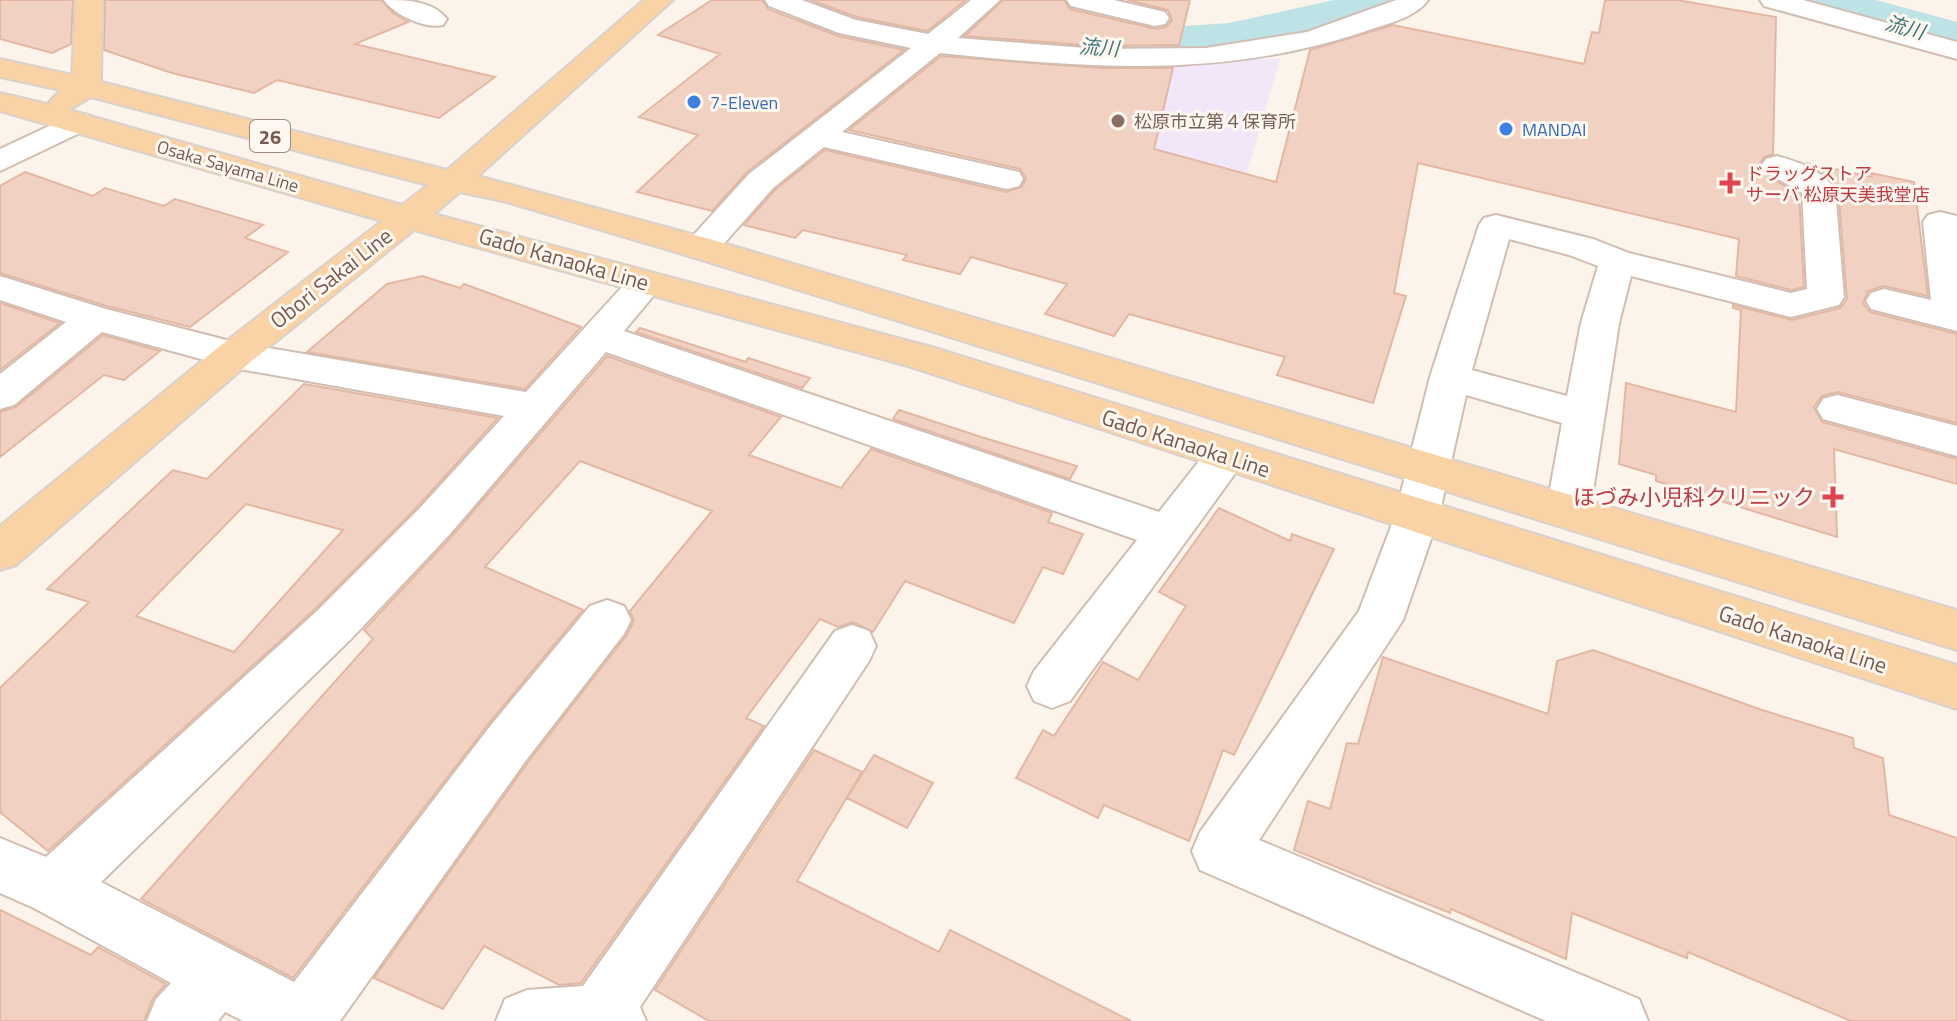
<svg xmlns="http://www.w3.org/2000/svg" width="1957" height="1021" viewBox="0 0 1957 1021" font-family="'Titillium Web','Noto Sans JP',sans-serif">
<style>
.education{fill:#f1e7f9}
.lines{fill:none;stroke-linecap:round;stroke-linejoin:round}
.river{fill:#bee3e6;fill-rule:evenodd}
.building{fill:#f1d2c2;stroke:#e4b7a3;stroke-width:2;fill-rule:evenodd}
.minor-casing{stroke:#d1bdb2;stroke-width:4}
.major-casing{stroke:#d9d1cd;stroke-width:4}
.minor{fill:#fff;fill-rule:evenodd}
.major{fill:#f9d3a5;fill-rule:evenodd}
.shop-dot{fill:#3f7fe0;stroke:#fff8f1;stroke-width:3}
.education-dot{fill:#8d6e63;stroke:#fff8f1;stroke-width:3}
.health-dot{fill:#e0444e;stroke:#fff8f1;stroke-width:3}
.labels{text-anchor:middle;dominant-baseline:central;stroke-width:6;stroke-linejoin:round;paint-order:stroke}
.far-shop-label{font-size:18px;fill:#366cbe;stroke:#fff8f1;text-anchor:start}
.far-education-label{font-size:18px;fill:#785e54;stroke:#fff8f1;text-anchor:start}
.far-street-label{font-size:18px;fill:#77594d;stroke:#fff8f1}
.far-health-label{font-size:18px;fill:#be3a42;stroke:#fff8f1;text-anchor:start}
.far-water-label{font-size:20px;font-style:italic;fill:#40767c;stroke:#fff8f1}
.shield{fill:#fff8f1;stroke:#a0897e;stroke-width:2}
.shield-label{font-size:20px;font-weight:bold;fill:#77594d}
.street-label{font-size:22px;fill:#77594d;stroke:#fff8f1}
.health-label{font-size:22px;fill:#be3a42;stroke:#fff8f1;text-anchor:end}
</style>
<rect width="100%" height="100%" fill="#fcf4ea"/>
<path class="education" d="M1280,59L1241,193L1037,136L1074,60Z"/>
<g class="lines">
<path class="river" d="M774,0H858L897,10L945,17L1127,30L1229,23L1334,0H1425L1416,13C1345,37 1273,56 1198,65C1122,73 817,62 774,0Z
M1777,0H1876L1957,22V60L1786,13Z"/>
</g>
<path class="building" d="M0,0H73L71,44L52,53L0,39Z
M105,0H381L393,13L408,22L355,44L495,77L439,118L277,80L254,93L172,73L104,50Z
M712,0H762L768,9L838,36L904,50L747,172L712,211L637,192L698,135L639,117L720,54L658,35Z
M811,0H966L927,31L857,17Z
M1003,0H1064L1070,9L1156,29L1166,27L1172,20L1168,10L1127,0H1190L1179,45L1097,46L965,36Z
M1605,0H1677L1776,17L1773,154L1764,157L1758,166L1767,175L1799,195L1804,287L1791,290L1736,276L1739,239L1418,163L1394,293L1406,296L1373,403L1277,375L1285,357L1129,314L1114,336L1045,314L1067,284L971,257L960,274L903,260L907,255L803,230L795,238L744,225L775,190L825,150L1006,192L1022,187L1026,178L1020,169L849,130L941,56L1101,68H1173L1154,149L1276,182L1310,50L1393,25L1584,64L1592,32L1599,33Z
M1806,163L1872,177L1871,173L1914,182L1928,296L1883,286L1868,291L1863,303L1870,312L1957,334V423L1838,392L1822,396L1814,407L1822,422L1957,459V484L1834,449L1837,537L1656,481V475L1619,464L1626,383L1736,412L1741,310L1733,308V305L1792,320L1840,308L1847,299L1838,189L1825,174Z
M25,172L93,196L105,188L164,206L175,199L263,225L245,238L288,252L190,327L107,306L0,273V186Z
M422,276L460,288L464,284L581,327L525,389L307,352L387,284Z
M0,303L60,323L0,370Z
M640,328L746,362L748,358L810,378L802,388L636,332Z
M103,335L160,351L124,380L104,375L0,457V412L16,407Z
M607,356L781,417L749,455L841,488L871,449L1052,513L1048,522L1083,534L1063,574L1043,567L1014,623L905,581L873,632L853,622L838,627L820,619L746,718L764,726L581,983L559,985L484,946L443,1009L374,978L529,761L626,636L634,621L630,611L712,511L580,461L485,567L583,610L489,723L293,978L141,899L373,639L364,630L452,536Z
M304,384L498,418L416,508L315,609L48,851L1,813L0,803V688L89,602L47,589L173,470L207,479ZM246,504L343,530L234,652L136,616Z
M899,410L978,436L1077,466L1070,479L893,419Z
M1219,508L1290,541L1292,534L1334,549L1234,755L1223,750L1189,841L1104,805L1098,818L1016,778L1043,730L1054,736L1103,662L1138,680L1186,606L1159,592Z
M1593,650L1762,710L1853,738L1854,748L1883,758L1889,815L1957,838V1021H1851L1688,952L1687,958L1572,913L1566,959L1451,909L1450,913L1294,850L1308,801L1330,809L1347,743L1358,744L1383,657L1548,714L1557,661Z
M814,750L862,772L797,881L939,952L950,930L1131,1021H709L655,990Z
M874,755L933,783L907,828L847,798Z
M0,910L91,955L98,947L166,984L153,998L144,1021H0Z"/>
<g class="lines">
<defs>
<path id="minor" d="M384,0C406,0 432,0 447,19L443,25C425,29 394,15 384,0Z
M765,0H802L856,20L928,34L971,0H1000L958,38L1097,49L1206,48L1307,32L1396,0H1428C1416,18 1383,25 1363,32C1222,79 1086,68 940,53L842,132L1019,172L1023,179L1019,186L1007,189L824,147L773,188L713,256L701,259L689,256L683,248L689,240L749,174L911,48L839,33L769,6Z
M1067,0H1114L1165,12L1169,18L1165,24L1155,26L1071,6Z
M1760,0H1803L1957,42V59L1764,6Z
M77,113L88,115L92,122L88,129L0,171V149Z
M1777,156C1799,162 1821,170 1835,189L1844,297L1839,305L1791,317L1631,276L1619,323L1590,511L1584,523L1568,528L1552,523L1546,511L1562,423L1466,395L1439,516L1403,620L1259,840L1639,999L1648,1021H1546L1200,870L1192,851L1200,832L1359,611L1395,516L1430,377L1479,225L1484,218L1496,215L1593,239L1629,253L1791,293L1807,289L1802,193C1791,185 1767,175 1761,166L1766,159ZM1509,239L1569,255L1598,266L1581,323L1567,396L1472,370Z
M1940,212L1957,216V331L1871,309L1866,301L1871,293L1884,289L1931,300L1923,222L1928,215Z
M646,272L659,275L664,283L624,331L1159,512L1211,446L1226,442L1241,446L1247,457L1070,701L1052,708L1034,701L1027,686L1034,671L1137,540L606,352L450,534L351,639L101,882L294,982L491,725L590,606L607,600L624,606L631,620L624,634L527,759L340,1021H243L225,1012L218,1021H147L156,999L171,983L34,908L0,893V838L46,857L317,611L418,510L504,416L234,368L102,332L14,405L0,409V374L66,322L0,300V276L106,309L234,342L526,392L633,275Z
M1837,395L1957,426V456L1823,419L1817,409L1823,399Z
M852,625L869,631L876,646L869,661L640,1007L646,1021H496L505,999L527,990L583,986L835,631Z"/>
<path id="major" d="M76,0H102L101,82L447,170L644,0H673L478,176L713,240L1957,610V650L689,256L503,201L460,192L434,214L935,348L1957,665V709L908,366L414,230L248,364L16,565L0,570V526L220,346L382,221L0,111V93L51,105L49,102L61,90L0,77V59L72,75ZM91,97L428,185L402,205L69,110Z"/>
</defs>
<use href="#minor" class="minor-casing"/>
<use href="#major" class="major-casing"/>
<use href="#minor" class="minor"/>
<use href="#major" class="major"/>
</g>
<g class="shop-dot">
<circle cx="694" cy="102" r="8"/>
<circle cx="1506" cy="129" r="8"/>
</g>
<circle class="education-dot" cx="1118" cy="121" r="8"/>
<g class="health-dot">
<path d="M1726 171h8v8h8v8h-8v8h-8v-8h-8v-8h8z"/>
<path d="M1829 485h8v8h8v8h-8v8h-8v-8h-8v-8h8z"/>
</g>
<g class="labels">
<g class="far-shop-label">
<text x="710" y="102">7-Eleven</text>
<text x="1522" y="129">MANDAI</text>
</g>
<g class="far-education-label">
<text x="1134" y="121">松原市立第４保育所</text>
</g>
<g class="far-street-label">
<text transform="translate(228 166) rotate(16)">Osaka Sayama Line</text>
</g>
<g class="far-health-label">
<text x="1746" y="173">ドラッグストア<tspan x="1746" dy="21">サーバ 松原天美我堂店</tspan></text>
</g>
<g class="far-water-label">
<text transform="translate(1905 27) rotate(15)">流川</text>
<text transform="translate(1099 47) rotate(4)">流川</text>
</g>
<rect class="shield" x="250" y="120" width="40" height="32" rx="6"/>
<g class="shield-label">
<text x="270" y="136">26</text>
</g>
<g class="street-label">
<text transform="translate(564 259) rotate(16)">Gado Kanaoka Line</text>
<text transform="translate(331 278) rotate(-38)">Obori Sakai Line</text>
<text transform="translate(1186 443) rotate(18)">Gado Kanaoka Line</text>
<text transform="translate(1803 639) rotate(18)">Gado Kanaoka Line</text>
</g>
<g class="health-label">
<text x="1815" y="497">ほづみ小児科クリニック</text>
</g>
</g>
</svg>
